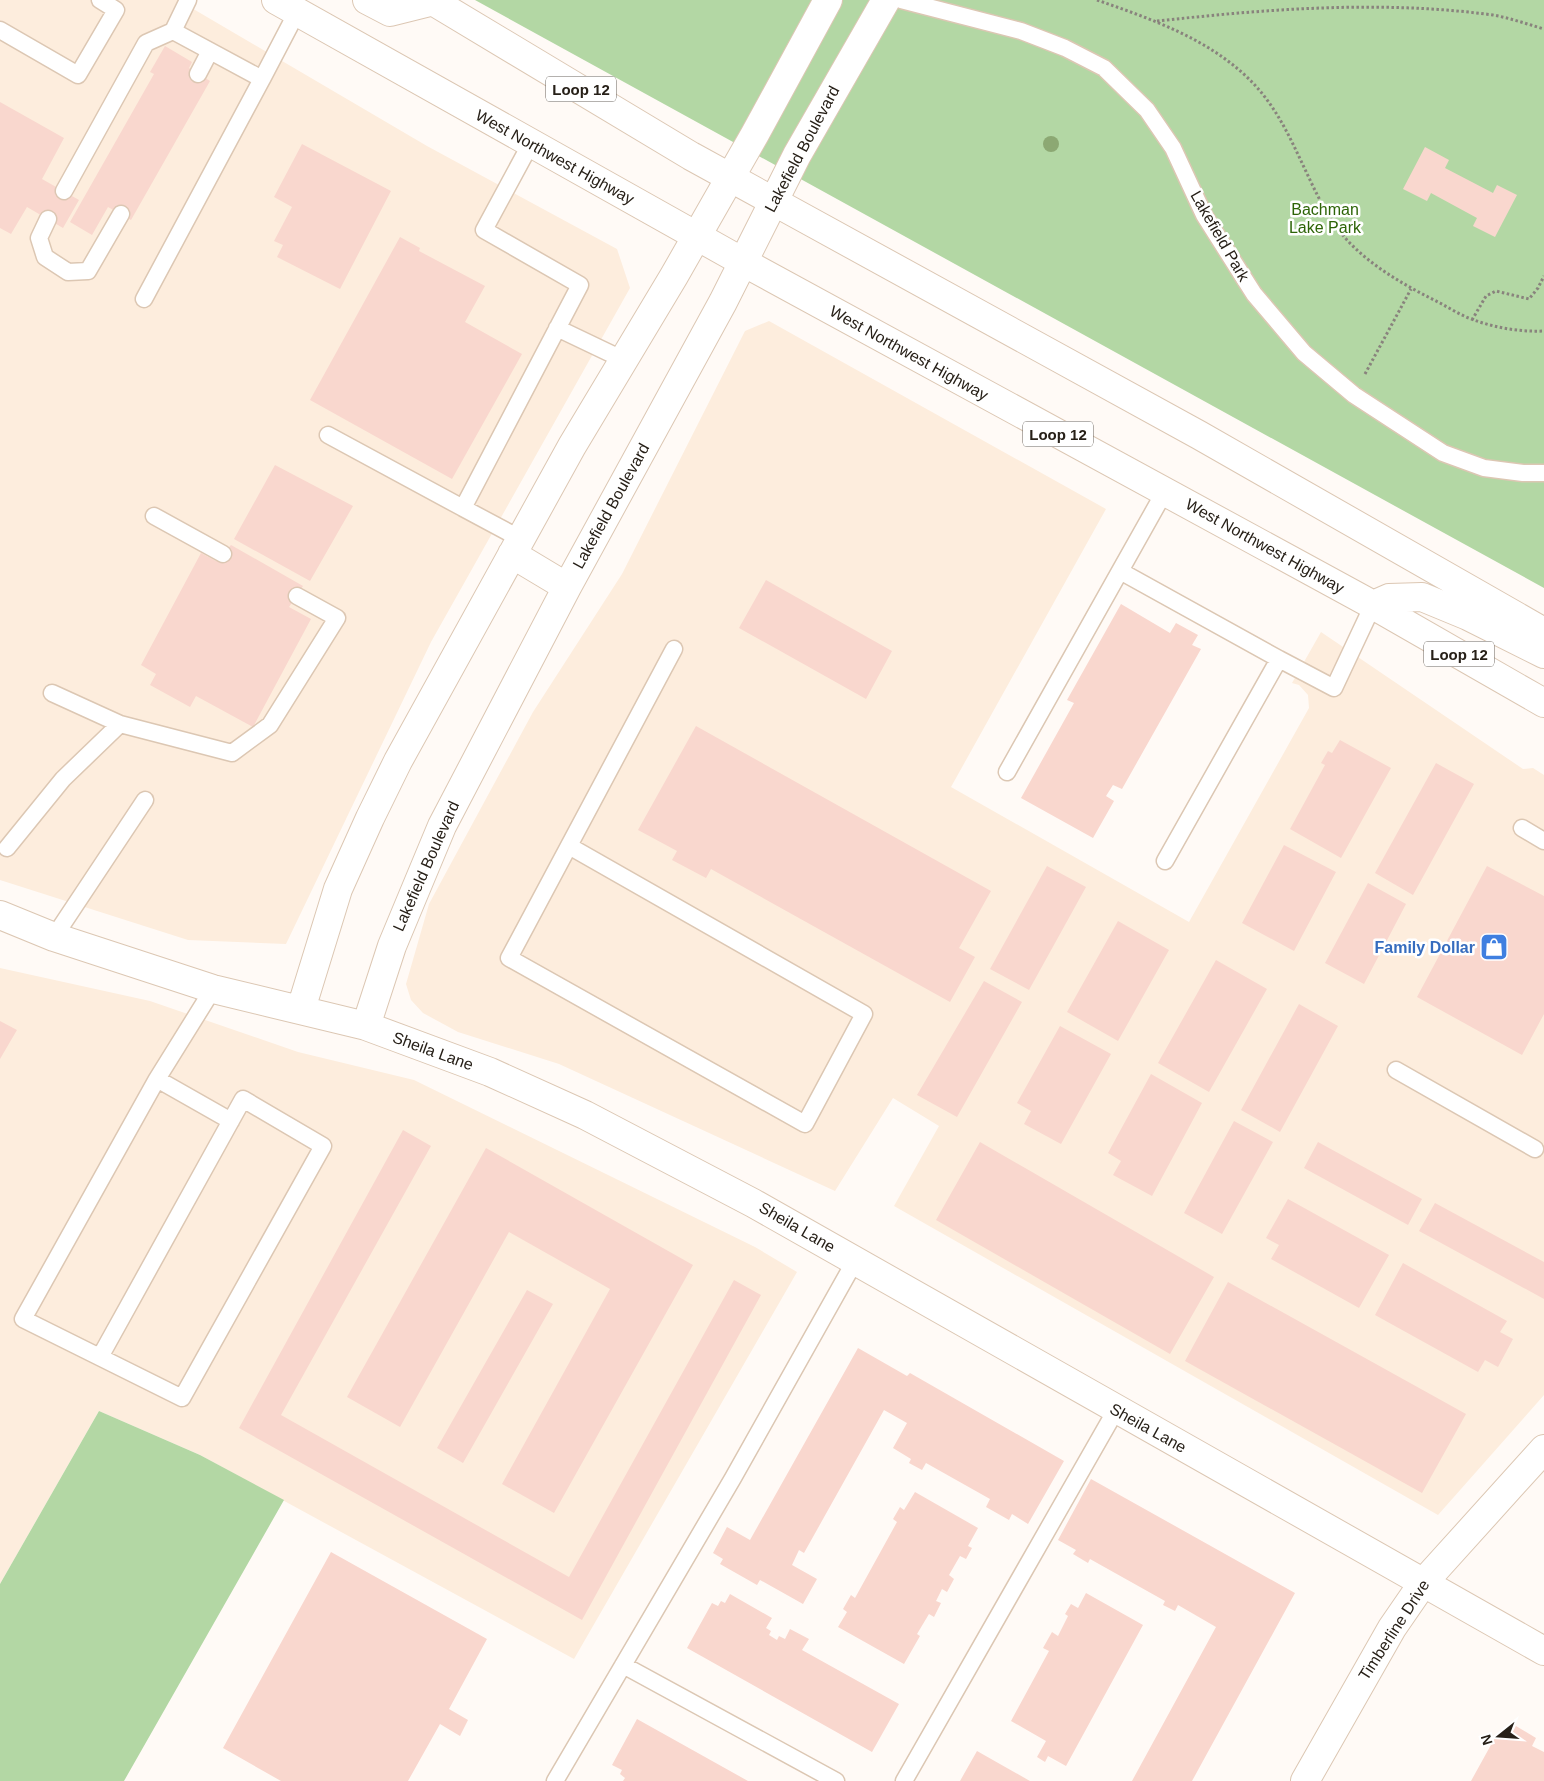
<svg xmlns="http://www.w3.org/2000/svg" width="1544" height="1781" viewBox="0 0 1544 1781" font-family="Helvetica,sans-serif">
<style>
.built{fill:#fdeddd}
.green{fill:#b3d7a4}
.building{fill:#f9d7ce}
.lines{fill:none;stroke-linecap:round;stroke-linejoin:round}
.lane-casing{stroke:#dcc7b3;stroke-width:19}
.street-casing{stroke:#dcc7b3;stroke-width:30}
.secondary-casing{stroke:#dcc7b3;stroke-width:30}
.primary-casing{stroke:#dcc7b3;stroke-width:30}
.path{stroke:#89837d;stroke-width:3;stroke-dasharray:2.5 2.5;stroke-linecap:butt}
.lane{stroke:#fff;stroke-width:16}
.street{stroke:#fff;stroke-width:28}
.secondary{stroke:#fff;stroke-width:28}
.primary{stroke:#fff;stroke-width:28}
.tree{fill:#8ca873}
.labels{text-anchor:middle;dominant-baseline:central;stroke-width:5;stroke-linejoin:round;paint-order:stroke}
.shield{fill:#fff;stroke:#68635d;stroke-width:1}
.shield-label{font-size:15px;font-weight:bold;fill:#272018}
.street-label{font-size:16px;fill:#272018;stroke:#fff}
.park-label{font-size:16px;fill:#2d6407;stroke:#fff}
.shop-label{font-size:16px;font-weight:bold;fill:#366cbe;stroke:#fff;text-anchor:end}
</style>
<rect width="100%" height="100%" fill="#fffaf6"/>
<path class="built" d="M0,0H178L427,146L617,249L630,288L431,642L286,944L188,940L0,880Z
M769,321L1106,509L951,787L1189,922L1309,708L1308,695L1299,685L1292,683L1321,632L1523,769L1533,768L1544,775V1395L1438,1515L894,1206L939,1126L893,1098L835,1191L559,1064L458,1032L423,1013L411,1000L406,984L429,904L533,712L622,574L745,331Z
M0,968L150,1001L298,1052L414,1080L755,1247L797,1272L574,1659L200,1455L99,1411L0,1584Z"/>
<path class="green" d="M475,0H1544V588Z
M99,1411L200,1455L284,1500L124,1781H0V1584Z"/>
<path class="building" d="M165,46L192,62L189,68L210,81L131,220L108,207L92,235L70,222L154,74L150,72Z
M0,102L64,138L42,179L79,200L63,228L27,207L11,234L0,228Z
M302,144L391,191L340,289L277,257L283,245L274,241L292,207L274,197Z
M1425,147L1449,160L1445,168L1493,193L1497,185L1517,195L1495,237L1473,226L1477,218L1431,193L1427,201L1403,189Z
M400,237L420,248L419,251L485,286L465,322L522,354L452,479L310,400Z
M275,465L353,506L310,581L234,539Z
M231,545L303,586L289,607L311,619L253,727L196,696L190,707L150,685L156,674L141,665L201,553L216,561Z
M766,580L892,651L866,699L739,628Z
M1121,604L1170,633L1176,623L1198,635L1192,645L1201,649L1122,789L1113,785L1106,796L1114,801L1093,838L1021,798L1074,703L1067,700Z
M696,726L991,891L959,948L975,957L950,1002L711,869L706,878L672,860L677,851L638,830Z
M1340,740L1391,768L1341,858L1290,829L1325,765L1321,763L1328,751L1332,753Z
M1436,763L1474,784L1413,895L1375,873Z
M1284,845L1336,872L1294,951L1242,923Z
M1047,866L1086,887L1029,990L990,969Z
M1487,866L1544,896V1014L1522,1055L1417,997Z
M1368,883L1406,904L1364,984L1325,963Z
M1118,921L1169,950L1118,1041L1067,1012Z
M1216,960L1267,989L1209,1092L1158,1063Z
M984,981L1022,1002L957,1117L917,1095Z
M1299,1004L1338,1026L1280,1132L1241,1110Z
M0,1021L17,1030L0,1059Z
M1060,1026L1111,1054L1061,1144L1024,1124L1031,1111L1017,1103Z
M1151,1074L1202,1103L1152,1196L1113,1175L1121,1161L1108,1153Z
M1234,1121L1273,1142L1222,1234L1184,1213Z
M403,1130L431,1146L281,1415L569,1577L734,1280L761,1295L582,1620L239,1428Z
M980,1142L1214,1277L1170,1354L936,1220Z
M1318,1142L1422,1199L1408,1225L1304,1168Z
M486,1148L693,1265L554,1513L502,1484L610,1289L509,1232L400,1427L347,1397Z
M1288,1199L1389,1255L1359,1308L1271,1259L1279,1245L1266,1238Z
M1435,1203L1544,1262V1299L1419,1231Z
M1403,1263L1507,1321L1500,1332L1513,1339L1498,1367L1485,1360L1478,1372L1375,1315Z
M1228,1282L1466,1414L1422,1493L1185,1361Z
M527,1290L553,1304L463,1463L437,1448Z
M858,1348L907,1376L910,1373L1064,1461L1028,1524L1012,1514L1009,1520L986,1507L990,1499L926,1463L922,1470L909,1463L911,1459L893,1448L907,1423L884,1410L804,1553L799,1550L792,1565L817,1579L803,1604L760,1580L757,1585L720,1564L723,1559L713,1553L727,1527L750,1540Z
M1091,1479L1295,1593L1192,1781H1132L1216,1627L1178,1605L1175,1611L1163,1605L1165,1601L1090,1559L1088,1563L1073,1554L1076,1550L1058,1540Z
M915,1492L978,1528L968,1546L972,1548L966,1559L960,1556L949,1575L954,1579L947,1592L942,1589L936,1601L941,1603L934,1617L929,1614L917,1634L920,1636L904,1664L838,1627L847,1612L843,1609L851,1595L855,1598L897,1522L893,1519L900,1507L904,1510Z
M331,1552L487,1639L449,1709L468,1720L460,1736L440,1724L408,1781H281L223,1748Z
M1086,1593L1143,1625L1066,1766L1048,1756L1045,1762L1037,1757L1046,1741L1011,1721L1049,1651L1043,1648L1052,1632L1058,1636L1068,1616L1065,1614L1071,1604L1078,1608Z
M730,1594L772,1618L766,1628L771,1631L769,1635L777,1640L779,1636L785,1639L790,1629L809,1639L802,1650L899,1704L872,1752L687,1648L712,1603L718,1606L721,1601L725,1603Z
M637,1719L748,1781H623L625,1778L620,1774L622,1770L612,1765Z
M1516,1726L1536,1738L1532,1746L1544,1752V1781H1471L1497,1734L1508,1740Z
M977,1751L1030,1781H960Z"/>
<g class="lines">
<defs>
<path id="lane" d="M188,0L173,31L262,79L297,12
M901,0L1021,31L1065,48L1104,68L1147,110L1173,148L1204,215L1254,294L1304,353L1354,395L1443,453L1484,468L1523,473H1544
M0,30L78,75L116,10L100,0
M198,74L210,51
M64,191L146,43L173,31
M48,219L39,238L45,257L68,272L88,271L121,214
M144,299L262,79
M557,328L624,360
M328,435L463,508
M154,516L223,554
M521,539L463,508L580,285L484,230L531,143
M1120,571L1165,491
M1279,659L1334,688L1373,605
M52,693L120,724L232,753L270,725L337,618L297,596
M1007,772L1120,571L1279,659L1165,861
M1522,828L1544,841
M569,846L864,1014L805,1124L509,958L674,649
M7,848L63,779L120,724
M54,937L145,800
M1396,1070L1535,1149
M157,1079L231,1121
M100,1357L243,1099L323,1146L182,1398L23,1319L157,1079L213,989
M623,1665L836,1781
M555,1781L733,1478L855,1261
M904,1781L1116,1410"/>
<path id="street" d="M512,554L567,587
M0,915L54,937L213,989L366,1026L490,1072L585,1115L753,1203L1544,1651
M301,1009L338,889L370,818L398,761L572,446L674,276L755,134L828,0
M366,1026L392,946L442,826L567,587L723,302L797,155L886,0"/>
<path id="secondary" d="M1305,1781L1392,1628L1423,1583L1544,1449"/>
<path id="primary" d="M276,0L743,262L1373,605L1544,703
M367,0L390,12L434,1
M431,0L691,156L1199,435L1544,632
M1373,605L1389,598L1422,597L1468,616L1544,654"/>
</defs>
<use href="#lane" class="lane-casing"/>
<use href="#street" class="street-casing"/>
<use href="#secondary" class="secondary-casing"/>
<use href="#primary" class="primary-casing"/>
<path class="path" d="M1097,0C1151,19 1207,38 1249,79C1287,116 1301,168 1327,213C1352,256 1396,281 1440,303C1451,309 1462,316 1474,320C1496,328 1520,332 1544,331
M1157,21C1268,9 1382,0 1493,15C1510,18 1527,24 1544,29
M1472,320L1486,296L1496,291L1529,299L1538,288L1544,276
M1365,374L1411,289"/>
<use href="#lane" class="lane"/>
<use href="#street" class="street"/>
<use href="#secondary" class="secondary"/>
<use href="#primary" class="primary"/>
</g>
<circle class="tree" cx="1051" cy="144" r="8"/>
<defs>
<symbol id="shop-square" viewBox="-11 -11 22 22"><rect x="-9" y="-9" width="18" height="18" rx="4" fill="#3f7fe0" stroke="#fff"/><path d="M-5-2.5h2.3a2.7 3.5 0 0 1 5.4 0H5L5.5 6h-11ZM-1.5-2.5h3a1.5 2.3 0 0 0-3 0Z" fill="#fff"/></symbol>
</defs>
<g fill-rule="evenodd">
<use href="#shop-square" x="1478" y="931" width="32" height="32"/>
</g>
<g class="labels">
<g class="shield">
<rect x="546" y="76.5" width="70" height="25" rx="4"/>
<rect x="1023" y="421.5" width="70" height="25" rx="4"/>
<rect x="1424" y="641.5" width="70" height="25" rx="4"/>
</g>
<g class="shield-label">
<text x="581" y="89">Loop 12</text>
<text x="1058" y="434">Loop 12</text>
<text x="1459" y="654">Loop 12</text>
</g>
<g class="street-label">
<text transform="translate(802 149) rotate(-62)">Lakefield Boulevard</text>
<text transform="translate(555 157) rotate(29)">West Northwest Highway</text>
<text transform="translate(1220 236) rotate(60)">Lakefield Park</text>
<text transform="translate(909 353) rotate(29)">West Northwest Highway</text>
<text transform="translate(611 506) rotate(-61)">Lakefield Boulevard</text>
<text transform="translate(1265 546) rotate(29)">West Northwest Highway</text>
<text transform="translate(426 866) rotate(-66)">Lakefield Boulevard</text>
<text transform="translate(433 1051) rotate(20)">Sheila Lane</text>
<text transform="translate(797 1227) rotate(30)">Sheila Lane</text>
<text transform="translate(1148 1428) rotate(29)">Sheila Lane</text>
<text transform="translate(1394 1630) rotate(-57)">Timberline Drive</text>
</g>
<g class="park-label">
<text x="1325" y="209">Bachman<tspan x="1325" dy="18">Lake Park</tspan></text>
</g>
<g class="shop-label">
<text x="1475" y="947">Family Dollar</text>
</g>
</g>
<g transform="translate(1499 1736) rotate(253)" stroke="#ffffff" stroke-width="4" paint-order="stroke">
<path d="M0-4L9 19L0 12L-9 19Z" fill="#272018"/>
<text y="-8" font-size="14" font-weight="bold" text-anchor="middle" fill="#272018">N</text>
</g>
</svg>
